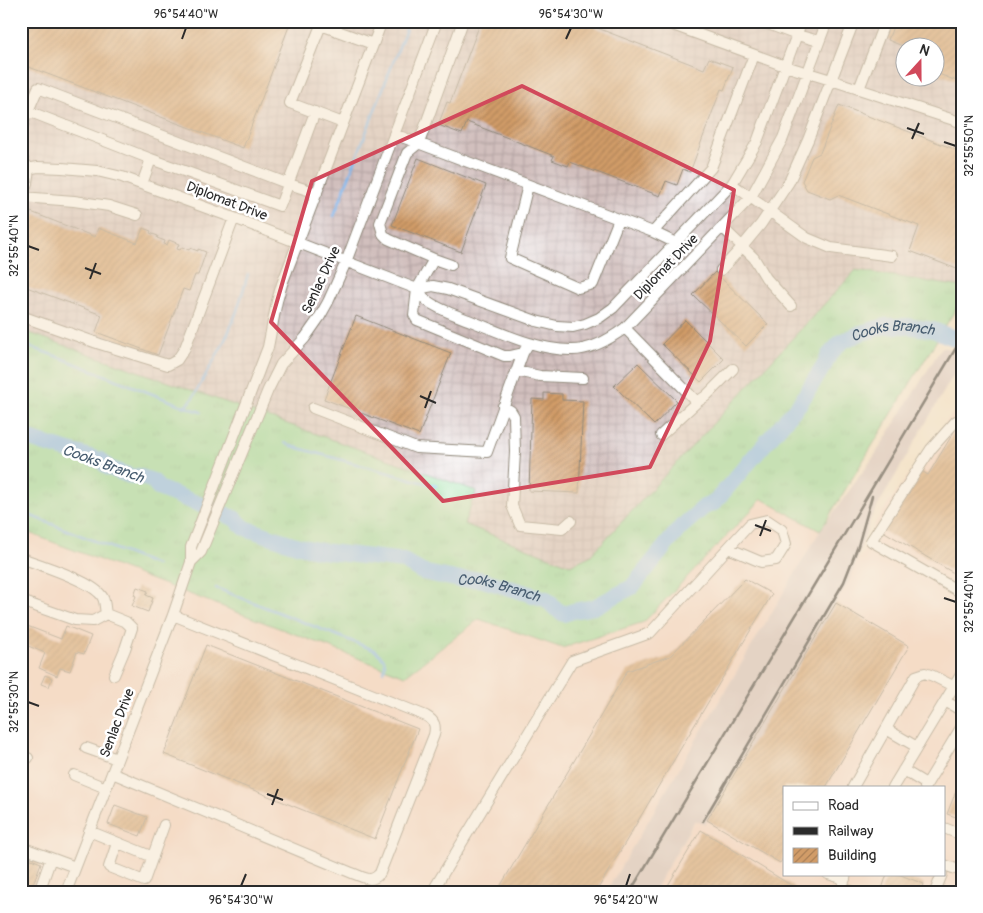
<svg xmlns="http://www.w3.org/2000/svg" width="983" height="913" viewBox="0 0 983 913" font-family="Pangolin,sans-serif">
<style>
.built{fill:#f5d2c2;fill-rule:evenodd}
.industrial{fill:url(#industrial-grid);fill-rule:evenodd}
.railway{fill:#d1bfbd}
.grass{fill:url(#grass-tufts);stroke:#5e8462}
.lines{fill:none;stroke-linecap:round;stroke-linejoin:round}
.stream{stroke:#7fbaf1;stroke-width:2.5}
.river{stroke:#7fbaf1;stroke-width:16}
.building{fill:url(#building-hatch)}
.minor-casing{stroke:#90887a;stroke-width:12}
.minor{stroke:#fff;stroke-width:10}
.rail{stroke:#2b2b2b;stroke-width:2.5}
.marked{fill:none;stroke:#d1495b;stroke-width:4;stroke-linejoin:round}
.ticks{fill:none;stroke:#2b2b2b;stroke-width:2}
.labels{text-anchor:middle;dominant-baseline:central;stroke-width:5;stroke-linejoin:round;paint-order:stroke}
.street-label{font-size:14px;fill:#2b2b2b;stroke:#fff}
.water-label{font-size:15px;font-style:italic;fill:#485d70;stroke:#fff}
.neatline{fill:none;stroke:#2b2b2b;stroke-width:2}
.ticks-label{font-size:12px;text-anchor:middle;fill:#2b2b2b}
</style>
<defs>
<pattern id="industrial-grid" width="8" height="8" patternUnits="userSpaceOnUse" patternTransform="scale(1.25)"><rect width="8" height="8" fill="#d1bfbd"/><path d="M0 4h8M4 0v8" fill="none" stroke="#b4a4a3"/></pattern>
<pattern id="grass-tufts" width="24" height="20" patternUnits="userSpaceOnUse" patternTransform="scale(1.25)"><rect width="24" height="20" fill="#91dc99"/><path d="M3 7l-1-3M5 7V3M7 7l1-3M15 17l-1-3M17 17v-4M19 17l1-3" fill="none" stroke="#7dbd84"/></pattern>
<pattern id="building-hatch" width="6" height="6" patternUnits="userSpaceOnUse" patternTransform="scale(1.25)"><rect width="6" height="6" fill="#d19c68"/><path d="M-1 1l2-2M0 6l6-6M5 7l2-2" fill="none" stroke="#aa7f56"/></pattern>
</defs>
<rect width="100%" height="100%" fill="#fff"/>
<filter id="ink" filterUnits="userSpaceOnUse"><feTurbulence type="fractalNoise" baseFrequency=".02" numOctaves="2"/><feDisplacementMap in="SourceGraphic" scale="10" xChannelSelector="R" yChannelSelector="G"/><feConvolveMatrix kernelMatrix="1 2 1 2 8 2 1 2 1" color-interpolation-filters="sRGB"/></filter>
<filter id="wash" filterUnits="userSpaceOnUse"><feTurbulence type="fractalNoise" baseFrequency=".0096" numOctaves="4" result="noise"/><feDisplacementMap in="SourceGraphic" scale="20" xChannelSelector="R" yChannelSelector="G"/><feGaussianBlur stdDeviation="1.12" result="paint"/><feColorMatrix in="noise" values="0 0 0 0 0 0 0 0 0 0 0 0 0 0 0 0 0 1.4 0 .05"/><feComposite in="paint" operator="in"/></filter>
<g filter="url(#wash)">
<rect width="100%" height="100%" fill="#f4e4ca"/>
<path class="built" d="M962,400V892H653L842,571L863,554L876,521ZM784,787H944V874H784Z
M763,499L820,531L606,892H21V530L405,676L479,619L562,648L644,622Z"/>
<path class="industrial" d="M21,21H962V287L856,270L590,556L570,565L464,524L475,491L401,464L21,330ZM906,48H936V78H906Z"/>
<path class="railway" d="M942,347L954,350L962,355V360L871,518L851,578L705,825L695,820L653,892H606L820,531L875,455Z"/>
<path class="grass" d="M856,270L962,287V299L820,531L762,499L644,622L562,648L479,619L405,676L21,530V330L401,464L476,491L464,524L570,565L590,556Z"/>
<g class="lines">
<path class="stream" d="M334,216L409,21
M21,345L36,349L61,358L183,406L201,412
M184,405H187L191,401L222,346L229,331L237,311L248,274
M285,443L291,446L436,486
M21,512L156,565
M216,588L374,650C383,657 387,659 384,671"/>
<path class="river" id="s1" d="M21,436L42,443L100,460L109,468L133,477L138,476L153,481L158,488L234,518L245,528L299,546L321,551L404,561L422,572L460,580L480,579L546,599L556,609L564,614L573,611L594,607L632,587L680,528L704,507L714,503L800,403L825,364L829,355L841,342L861,333L886,326H907L933,330L962,341"/>
</g>
<g id="blocks">
<path class="building" d="M21,21H291L243,148L21,64Z
M481,21H579L704,69L709,58L733,67L724,90L721,89L690,172L683,169L677,185L666,181L660,196L570,162L568,166L552,160L554,156L467,122L462,134L438,125L447,102L450,103Z
M895,21H962V83L936,73V48H907L888,40Z
M839,105L962,152V271L910,251L919,226L838,195L830,199L807,190L802,181L812,157L820,153Z
M418,158L486,185L461,252L392,225Z
M31,212L95,237L98,228L137,243L143,228L151,231L150,233L158,236L157,238L165,241L164,244L167,245L169,240L179,244L177,249L180,250L182,247L189,250L190,248L198,251V249L206,252L198,275H195L189,291L183,289L158,355L96,332L102,315L21,285V239Z
M715,272L768,324L746,346L693,295Z
M356,316L451,353L419,435L324,399Z
M685,320L724,359L701,382L662,344Z
M638,363L677,401L654,425L614,386Z
M544,393L562,394V400L583,401L579,493L529,491L532,399L544,400Z
M958,425L962,427V578L883,531L920,470L928,475Z
M745,579L772,594L596,892H497L627,671L670,656Z
M137,587L148,591L146,595L153,598L148,612L132,606L136,596L134,595Z
M836,603L909,646L826,787H784V857L780,863L707,820Z
M22,624L61,639L66,626L91,636L84,654L77,652L70,671L60,668L57,676L39,668L45,653L21,643Z
M206,645L418,729L375,839L164,754Z
M45,675L52,678L49,687L41,684Z
M962,776V819L947,814Z
M115,805L147,817L140,836L108,824Z
M701,830L802,892H664Z
M21,855L41,863L32,887L21,882Z
M887,874H898L924,884L921,892H881Z"/>
</g>
</g>
<g filter="url(#ink)">
<use href="#blocks" fill-opacity="0" stroke="#90887a" stroke-width="1"/>
<g class="lines">
<defs>
<path id="minor" d="M323,21L321,25L373,44
M463,21L419,143L407,153L380,223L383,234L388,239L434,259L417,289L414,315L417,320L504,356H510L523,353L529,343
M662,21L785,66L831,80L960,122L962,123
M760,21L797,35L819,41
M321,25L290,103L343,123
M859,89L885,21
M28,111L38,88L289,184L317,193
M21,129L28,111L151,159
M394,134L653,232L711,168L754,55
M21,157L29,169L27,183L21,199
M21,170L38,167L62,168L97,171L122,177L234,218L417,289C420,292 423,297 426,300C439,310 456,315 471,321C502,333 537,350 570,350C589,351 610,339 625,328L751,197L783,138L827,21
M142,184L151,159L280,206L315,112
M732,184L807,238L831,248L892,256
M528,185L510,258L578,288L593,284L619,219
M22,197L74,201L109,206L137,215
M722,227L754,258L766,278L791,306
M653,232L676,243
M434,259L451,265
M721,270L742,247L761,224L789,182L808,140L854,21
M417,289L433,286L448,289L536,321L557,326L573,327L585,324L599,318L613,308L638,282L732,184L757,142L802,21
M21,316L100,344L168,365L177,360L185,348L234,218
M625,328L697,402
M516,371L540,376L583,378
M503,406L511,411L514,416L515,452L512,506L520,525L562,529L571,521
M313,408L416,448L487,452L523,353
M962,421H956L931,449L871,541L962,593
M661,435L697,402L706,396L733,369
M21,558C38,564 96,582 103,598C105,602 105,609 106,614
M191,562L201,552L268,390L281,364L305,338L319,318L328,302L346,262L437,21
M21,601L75,620L93,621L106,614
M106,614L126,622L132,628L125,649L114,675
M945,701L962,711
M886,729L917,747
M86,748L117,759
M21,755L28,758
M903,770L926,784
M112,773L352,873C364,877 371,884 380,873L434,735C436,726 435,721 426,716L173,615
M74,775L106,788
M853,787L916,676L925,673L933,676L953,686
M893,787L962,673
M925,787L962,726
M944,828L962,835
M89,831L153,857
M117,843L109,867L144,881L164,825
M21,847L75,867
M944,865L962,871
M828,874L845,879
M842,888L853,892
M39,892L51,858
M66,892L173,615L191,562V547L224,462L268,347L277,301L282,284L382,21
M432,892L572,661L650,633L750,524L767,520L782,530L786,544L776,560L761,562L728,548
M841,892L846,874
M935,892L942,874"/>
</defs>
<use href="#minor" class="minor-casing"/>
<use href="#minor" class="minor"/>
<path class="rail" d="M703,821L844,582L858,546L872,496
M630,892L962,338"/>
</g>
</g>
<path d="M0 0H983V913H0ZM522,86L734,190L710,341L650,467L443,501L271,322L312,181Z" fill="#f4e4ca" fill-opacity=".55" fill-rule="evenodd"/>
<path class="marked" d="M522,86L734,190L710,341L650,467L443,501L271,322L312,181Z"/>
<path class="ticks" d="M182,39L186,28M566,39L571,28M907,128L924,134M912,139L919,123M944,142L956,146M28,246L39,250M85,268L101,274M90,279L96,263M420,396L436,403M425,408L431,391M755,525L771,531M760,536L766,520M944,598L956,602M28,702L39,706M267,794L283,800M272,805L278,789M241,886L246,874M626,886L630,874"/>
<g class="labels">
<g class="street-label">
<text transform="translate(227 201) rotate(21)">Diplomat Drive</text>
<text transform="translate(666 267) rotate(-46)">Diplomat Drive</text>
<text transform="translate(321 280) rotate(-65)">Senlac Drive</text>
<text transform="translate(117 723) rotate(-69)">Senlac Drive</text>
</g>
<g class="water-label">
<text stroke="none"><textPath href="#s1" startOffset="1034">Cooks Branch</textPath></text>
<text transform="translate(103 464) rotate(20)">Cooks Branch</text>
<text stroke="none"><textPath href="#s1" startOffset="509">Cooks Branch</textPath></text>
</g>
</g>
<rect width="983" height="913" fill="none" stroke="#fff" stroke-width="55"/>
<rect x="783" y="786" width="162" height="90" fill="#ffffff" stroke="#aaaaaa"/>
<rect x="793" y="802" width="25" height="8" fill="#ffffff" stroke="#aaaaaa"/>
<text x="828" y="810" font-size="15" fill="#2b2b2b">Road</text>
<rect x="793" y="827" width="25" height="8" fill="#2b2b2b" stroke="#aaaaaa"/>
<text x="828" y="836" font-size="15" fill="#2b2b2b">Railway</text>
<rect x="793" y="848" width="25" height="15" fill="url(#building-hatch)" stroke="#aaaaaa"/>
<text x="828" y="860" font-size="15" fill="#2b2b2b">Building</text>
<g transform="translate(920 62) rotate(21)"><circle r="24" fill="#ffffff" stroke="#aaaaaa"/>
<path d="M0-4L9 19L0 12L-9 19Z" fill="#d1495b"/>
<text y="-8" font-size="14" font-weight="bold" text-anchor="middle" fill="#2b2b2b">N</text>
</g>
<rect x="28" y="28" width="928" height="858" class="neatline"/>
<g class="ticks-label">
<text x="186" y="18">96°54'40"W</text>
<text x="571" y="18">96°54'30"W</text>
<text transform="translate(969 146) rotate(-90)" y="4">32°55'50"N</text>
<text transform="translate(14 246) rotate(-90)" y="4">32°55'40"N</text>
<text transform="translate(969 602) rotate(-90)" y="4">32°55'40"N</text>
<text transform="translate(14 702) rotate(-90)" y="4">32°55'30"N</text>
<text x="241" y="904">96°54'30"W</text>
<text x="626" y="904">96°54'20"W</text>
</g>
</svg>
